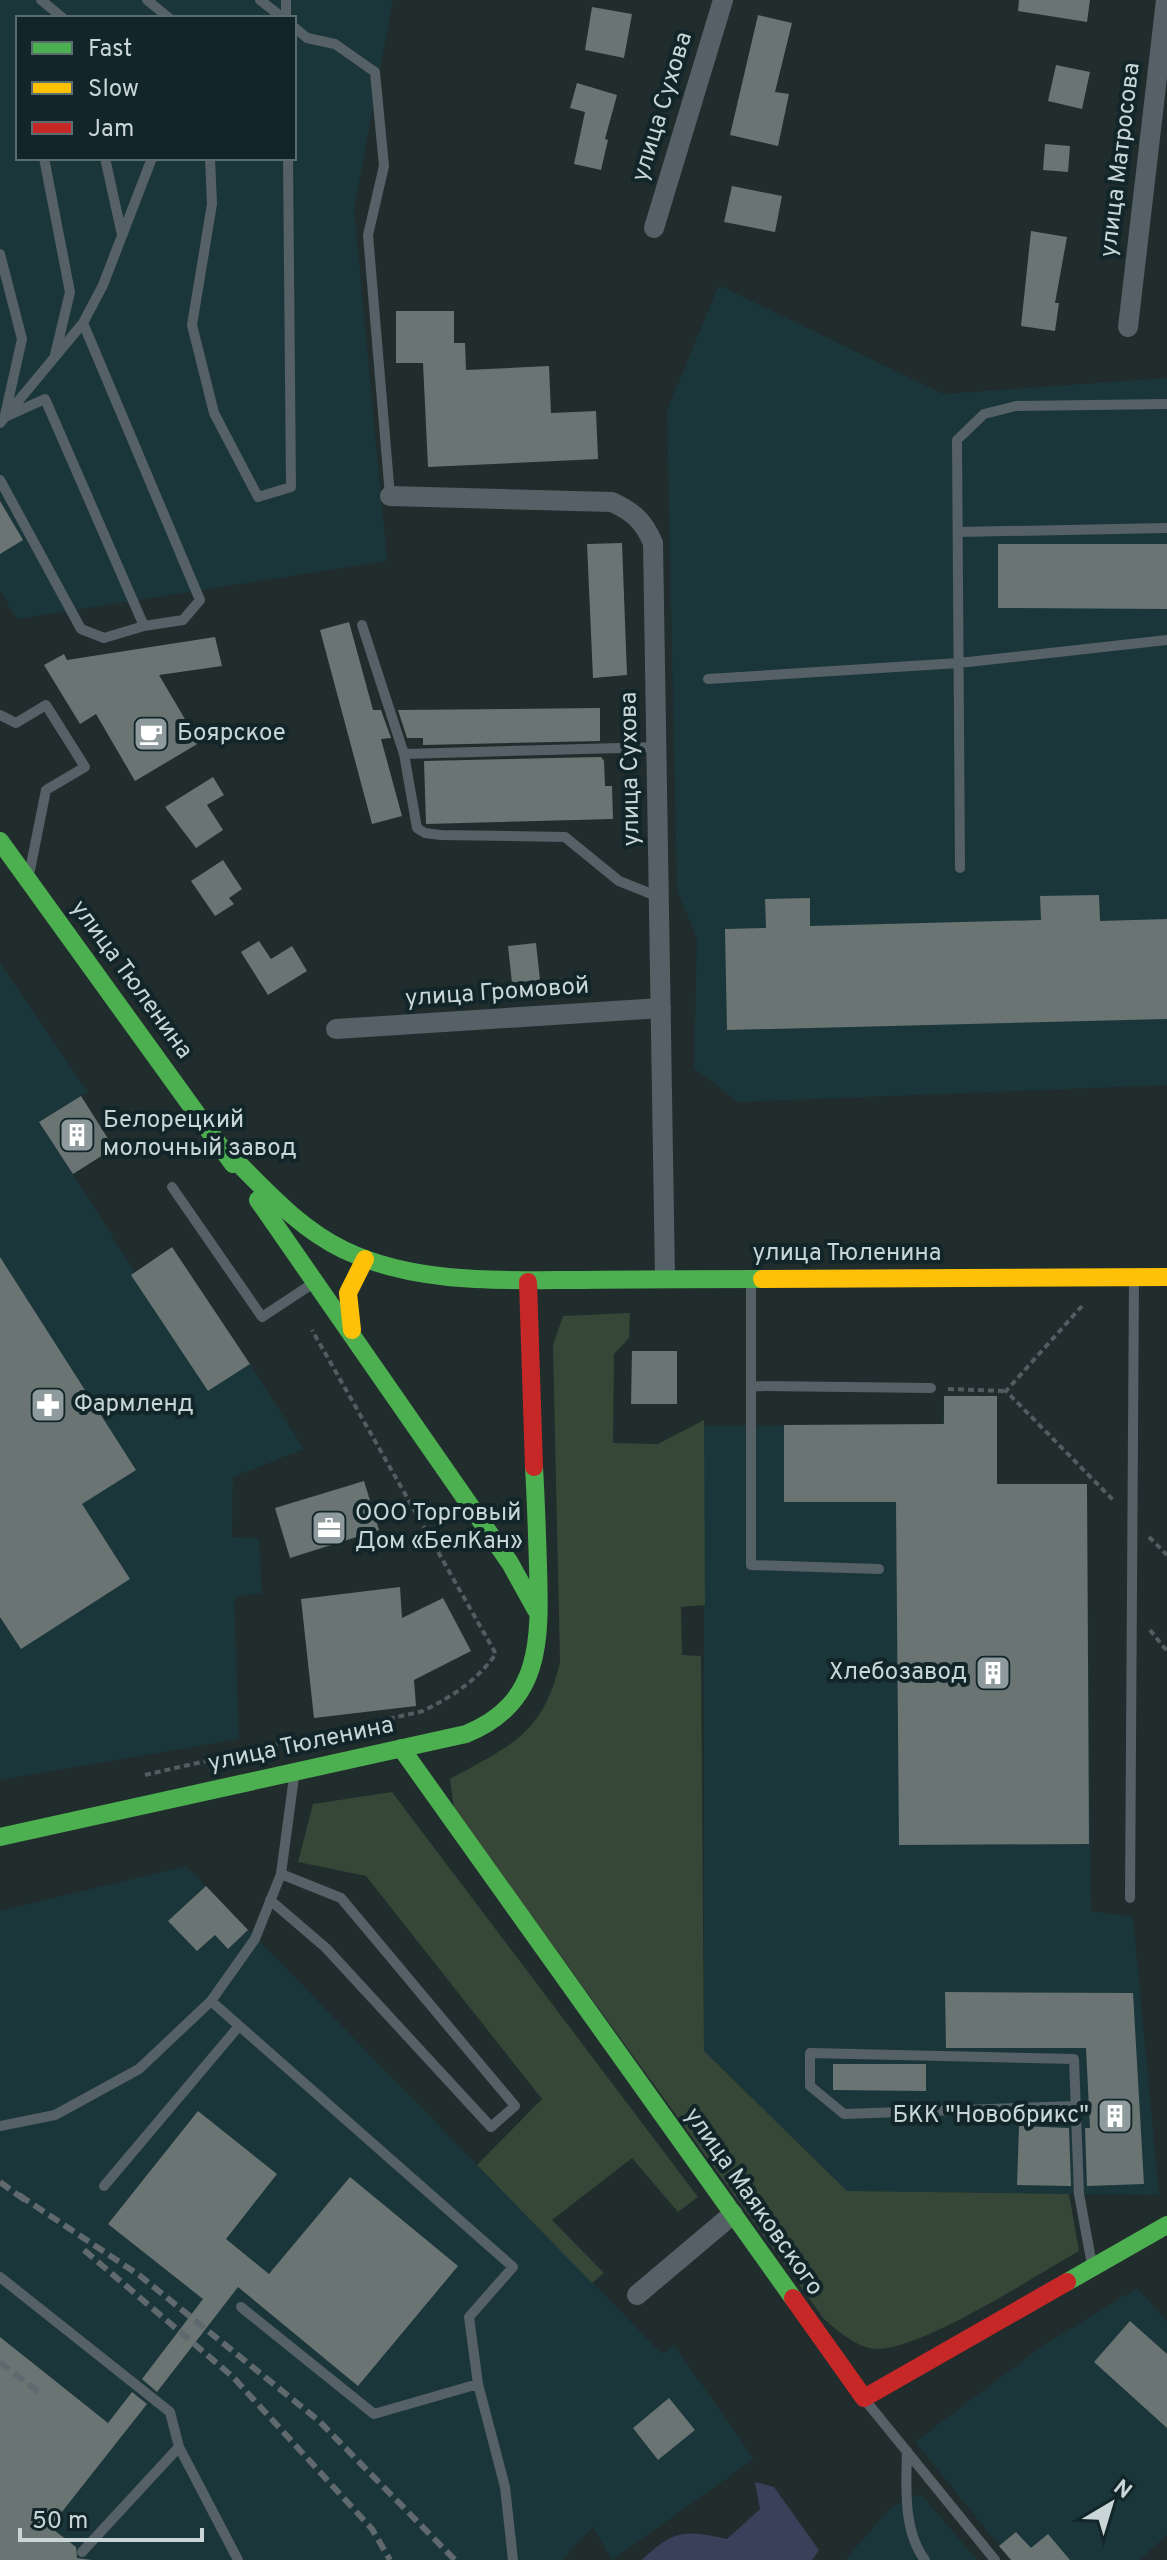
<svg xmlns="http://www.w3.org/2000/svg" width="1167" height="2560" viewBox="0 0 1167 2560" font-family="Overpass,sans-serif">
<style>
.built{fill:#1b363a;fill-rule:evenodd}
.green{fill:#364737}
.water{fill:#38405a}
.building{fill:#6a7472}
.lines{fill:none;stroke-linecap:round;stroke-linejoin:round}
.path{stroke:#545c61;stroke-width:4;stroke-dasharray:6 4;stroke-linecap:butt}
.lane{stroke:#566067;stroke-width:10}
.street{stroke:#566067;stroke-width:20}
.fast{stroke:#4caf50;stroke-width:18}
.slow{stroke:#ffc107;stroke-width:18}
.jam{stroke:#c62828;stroke-width:18}
.rail{stroke:#60696e;stroke-width:6;stroke-dasharray:12 6;stroke-linecap:butt}
.labels{text-anchor:middle;dominant-baseline:central;stroke-width:8;stroke-linejoin:round;paint-order:stroke}
.street-label{font-size:24px;fill:#c9d5d7;stroke:#122629}
.poi-label{font-size:24px;fill:#c9d5d7;stroke:#122629;text-anchor:start}
</style>
<rect width="100%" height="100%" fill="#212c2d"/>
<path class="built" d="M0,0H393L354,209L387,561L17,619L0,591ZM18,18H294V158H18Z
M719,285L943,394L1167,378V1085L738,1102L694,1068L697,939L677,890L667,410Z
M0,963L88,1092L81,1096L114,1148L73,1174L135,1272L131,1275L208,1391L250,1364L304,1449L233,1477L232,1537L259,1538L262,1593L234,1597L239,1739L0,1780Z
M944,1396H997V1484H1087L1091,1911L1133,1917L1159,2195L847,2191L704,2051V1426L943,1424Z
M186,1866L662,2354L674,2345L754,2459L612,2560L593,2527L562,2560H0V1911Z
M1137,2288L1167,2321V2534L1140,2560H1011L915,2442L1041,2347Z
M921,2494L977,2560H845L891,2507Z"/>
<path class="green" d="M630,1313L629,1338L614,1354L613,1443L658,1444L704,1420L705,1605L681,1607L682,1655L701,1656L704,2051L847,2191L1069,2194L1079,2251C1033,2277 925,2348 878,2349C858,2349 838,2331 824,2319L454,1809L450,1779C511,1745 543,1735 560,1662L553,1345L563,1316Z
M392,1792L698,2197L678,2212L632,2158L552,2220L604,2273L592,2283L477,2165L542,2099L366,1876L298,1862L313,1804Z"/>
<path class="water" d="M755,2482L774,2487L819,2550L812,2560H642C674,2529 685,2530 727,2539L760,2509Z"/>
<path class="building" d="M1019,0H1090L1087,22L1018,11Z
M592,7L632,14L624,58L585,50Z
M758,15L792,23L775,92L789,94L778,146L730,135Z
M1056,65L1090,72L1082,109L1048,101Z
M577,83L617,95L605,139L608,140L601,170L574,164L585,112L570,108Z
M1045,144L1070,146L1068,172L1043,170Z
M732,186L782,196L775,232L724,222Z
M1031,231L1067,237L1055,303H1059L1055,331L1021,326Z
M396,311H454V343H465L466,370L549,366L551,413L596,411L598,459L428,467L423,363H396Z
M0,501L23,540L0,554Z
M622,543L627,675L593,678L587,544Z
M998,544H1167V609L998,608Z
M349,622L373,710H381L391,738L381,739L402,816L372,824L320,630Z
M215,637L222,666L159,675L199,743L135,781L96,714L80,724L44,665L64,654L67,660Z
M600,708V741L423,745V738H407L398,710Z
M601,757L604,761L605,786H612L613,819L426,824L424,761Z
M213,777L224,795L207,805L223,830L196,848L165,807Z
M223,860L242,889L229,898L234,904L215,916L191,881Z
M1099,895L1100,921L1167,919V1019L727,1030L725,929L766,928L765,899L810,898V926L1041,920L1040,896Z
M259,941L271,959L292,946L307,971L268,995L241,952Z
M536,943L540,980L512,983L508,946Z
M81,1096L114,1148L73,1174L39,1122Z
M172,1247L250,1364L208,1391L131,1275Z
M0,1257L136,1470L82,1504L130,1579L21,1649L0,1617Z
M632,1351H677V1404H631Z
M944,1396H997V1484H1087L1089,1844L899,1845L896,1502H784V1425L944,1424Z
M364,1481L379,1530L290,1558L275,1508Z
M400,1587L402,1618L443,1598L471,1651L414,1680L416,1706L314,1718L301,1599Z
M206,1886L248,1930L228,1949L215,1935L197,1951L168,1921Z
M945,1992L1133,1993L1144,2184L1087,2186L1085,2128H1090L1086,2048H946Z
M833,2064H926V2091L833,2090Z
M198,2111L277,2174L226,2239L269,2274L350,2177L458,2266L358,2386L238,2287L157,2392L142,2379L203,2299L108,2224Z
M1019,2126L1069,2128L1071,2186L1017,2185Z
M1130,2321L1167,2354V2428L1094,2362Z
M0,2337L108,2423L132,2392L147,2404L50,2527L76,2547L77,2558L92,2560H0Z
M669,2398L695,2430L658,2460L633,2428Z
M1016,2532L1031,2548L1048,2534L1070,2560H1011L999,2546Z"/>
<g class="lines">
<path class="path" d="M1082,1306L1006,1391L1115,1502
M948,1389L1006,1391
M1149,1537L1167,1555
M1150,1630L1167,1651
M145,1775L423,1711C453,1696 475,1682 496,1654L312,1330"/>
<path class="lane" d="M41,0L63,18
M147,0L169,18
M260,0L283,18
M286,0V18
M294,27L307,38L335,44L375,72L384,166L368,235L390,496
M44,158L70,292L55,355
M105,158L122,235
M210,158L212,204L192,325L214,413L258,497L291,487L288,158
M0,254L22,339L5,415
M5,417L45,399L144,626L183,620L200,600L83,323
M0,423L83,323L103,285L152,158
M0,480L81,629L104,638L144,626
M958,532L1167,528
M362,625L404,754L417,828L425,833L441,835L565,837L619,881L659,897
M708,679L959,663L1167,640
M0,715L16,723L46,705L85,767L46,790L30,870
M404,754L657,747
M960,868L957,440L984,414L1016,406L1167,404
M172,1187L262,1317L312,1284
M751,1284V1565L879,1569
M751,1386L931,1388
M1130,1898L1134,1279
M270,1900L326,1948L491,2127L515,2106L341,1898L281,1874
M211,2001L513,2267L469,2317L478,2384L374,2414L241,2307
M1075,2106L844,2114L810,2086V2053L1074,2059L1079,2194L1092,2265
M0,2126L55,2115L139,2069L211,2001L255,1939L281,1874L294,1777
M104,2186L239,2026
M0,2277L170,2412L179,2447L238,2560
M478,2384L505,2487L513,2560
M865,2400L995,2560
M907,2451C906,2485 903,2532 925,2560
M82,2552L179,2447"/>
<path class="street" d="M654,228L723,0
M1128,327L1166,0
M390,496L612,502C634,512 644,522 653,543L665,1278
M336,1029L661,1008
M637,2295L733,2214"/>
<path class="fast" d="M0,841L233,1164
M223,1148C260,1184 296,1227 344,1250C417,1285 505,1280 584,1280C643,1279 703,1279 762,1279
M258,1200L510,1563L536,1610
M401,1748L793,2298
M0,1837L466,1734C543,1703 540,1638 538,1566C537,1533 536,1500 534,1467
M1067,2282L1167,2225"/>
<path class="slow" d="M762,1279L1167,1277
M352,1330L348,1293L365,1259"/>
<path class="jam" d="M528,1282L534,1467
M793,2298L864,2398L1067,2282"/>
<path class="rail" d="M0,2182L26,2201
M19,2195L139,2275L318,2420L455,2560
M84,2250L233,2377L372,2529L390,2560
M0,2362L40,2393"/>
</g>
<defs>
<symbol id="cafe-square" viewBox="-11 -11 22 22"><rect x="-9" y="-9" width="18" height="18" rx="4" fill="#8e9a9c" stroke="#122629"/><path d="M-5.5-4.5H6V0H3Q3 3.5 0 3.5H-2.5Q-5.5 3.5-5.5 0ZM3-3.2v2h1.7v-2ZM-6 4.5H4V6H-6Z" fill="#fff"/></symbol>
<symbol id="building-square" viewBox="-11 -11 22 22"><rect x="-9" y="-9" width="18" height="18" rx="4" fill="#8e9a9c" stroke="#122629"/><path d="M-4-6H4V6H1V3H-1V6H-4ZM-2.5-4.3h1.7v1.8h-1.7ZM.8-4.3h1.7v1.8H.8ZM-2.5-1h1.7V.8h-1.7ZM.8-1h1.7V.8H.8Z" fill="#fff"/></symbol>
<symbol id="pharmacy-square" viewBox="-11 -11 22 22"><rect x="-9" y="-9" width="18" height="18" rx="4" fill="#8e9a9c" stroke="#122629"/><path d="M-2-6h4v4h4v4h-4v4h-4v-4h-4v-4h4Z" fill="#fff"/></symbol>
<symbol id="office-square" viewBox="-11 -11 22 22"><rect x="-9" y="-9" width="18" height="18" rx="4" fill="#8e9a9c" stroke="#122629"/><path d="M-6-3h4V-5.5h4V-3h4V5H-6ZM-1-4.5V-3h2v-1.5ZM-6 0V1H6V0Z" fill="#fff"/></symbol>
</defs>
<g fill-rule="evenodd">
<use href="#cafe-square" x="131" y="714" width="40" height="40"/>
<use href="#building-square" x="57" y="1115" width="40" height="40"/>
<use href="#pharmacy-square" x="28" y="1385" width="40" height="40"/>
<use href="#office-square" x="309" y="1508" width="40" height="40"/>
<use href="#building-square" x="973" y="1653" width="40" height="40"/>
<use href="#building-square" x="1095" y="2096" width="40" height="40"/>
</g>
<g class="labels">
<g class="street-label">
<text transform="translate(663 107) rotate(-73)">улица Сухова</text>
<text transform="translate(1121 160) rotate(-83)">улица Матросова</text>
<text transform="translate(631 769) rotate(-91)">улица Сухова</text>
<text transform="translate(131 980) rotate(54)">улица Тюленина</text>
<text transform="translate(497 993) rotate(-4)">улица Громовой</text>
<text x="847" y="1254">улица Тюленина</text>
<text transform="translate(301 1745) rotate(-12)">улица Тюленина</text>
<text transform="translate(753 2202) rotate(55)">улица Маяковского</text>
</g>
<g class="poi-label">
<text x="177" y="734">Боярское</text>
<text x="103" y="1121">Белорецкий<tspan x="103" dy="28">молочный завод</tspan></text>
<text x="74" y="1405">Фармленд</text>
<text x="355" y="1514">ООО Торговый<tspan x="355" dy="28">Дом «БелКан»</tspan></text>
<text x="967" y="1673" text-anchor="end">Хлебозавод</text>
<text x="1089" y="2116" text-anchor="end">БКК "Новобрикс"</text>
</g>
</g>
<rect x="16" y="16" width="280" height="144" fill="#122629" stroke="#5b6c6f" stroke-width="2"/>
<rect x="32" y="42" width="40" height="12" fill="#4caf50" stroke="#5b6c6f" stroke-width="2"/>
<text x="88" y="56" font-size="24" fill="#c9d5d7">Fast</text>
<rect x="32" y="82" width="40" height="12" fill="#ffc107" stroke="#5b6c6f" stroke-width="2"/>
<text x="88" y="96" font-size="24" fill="#c9d5d7">Slow</text>
<rect x="32" y="122" width="40" height="12" fill="#c62828" stroke="#5b6c6f" stroke-width="2"/>
<text x="88" y="136" font-size="24" fill="#c9d5d7">Jam</text>
<g transform="translate(1111 2504) rotate(38)" stroke="#122629" stroke-width="6" paint-order="stroke">
<path d="M0-6L14 30L0 20L-14 30Z" fill="#c9d5d7"/>
<text y="-12" font-size="22" font-weight="bold" text-anchor="middle" fill="#c9d5d7">N</text>
</g>
<path d="M20 2528v12h182v-12" fill="none" stroke="#c9d5d7" stroke-width="4"/>
<text x="32" y="2528" font-size="24" fill="#c9d5d7" stroke="#122629" stroke-width="6" paint-order="stroke">50 m</text>
</svg>
